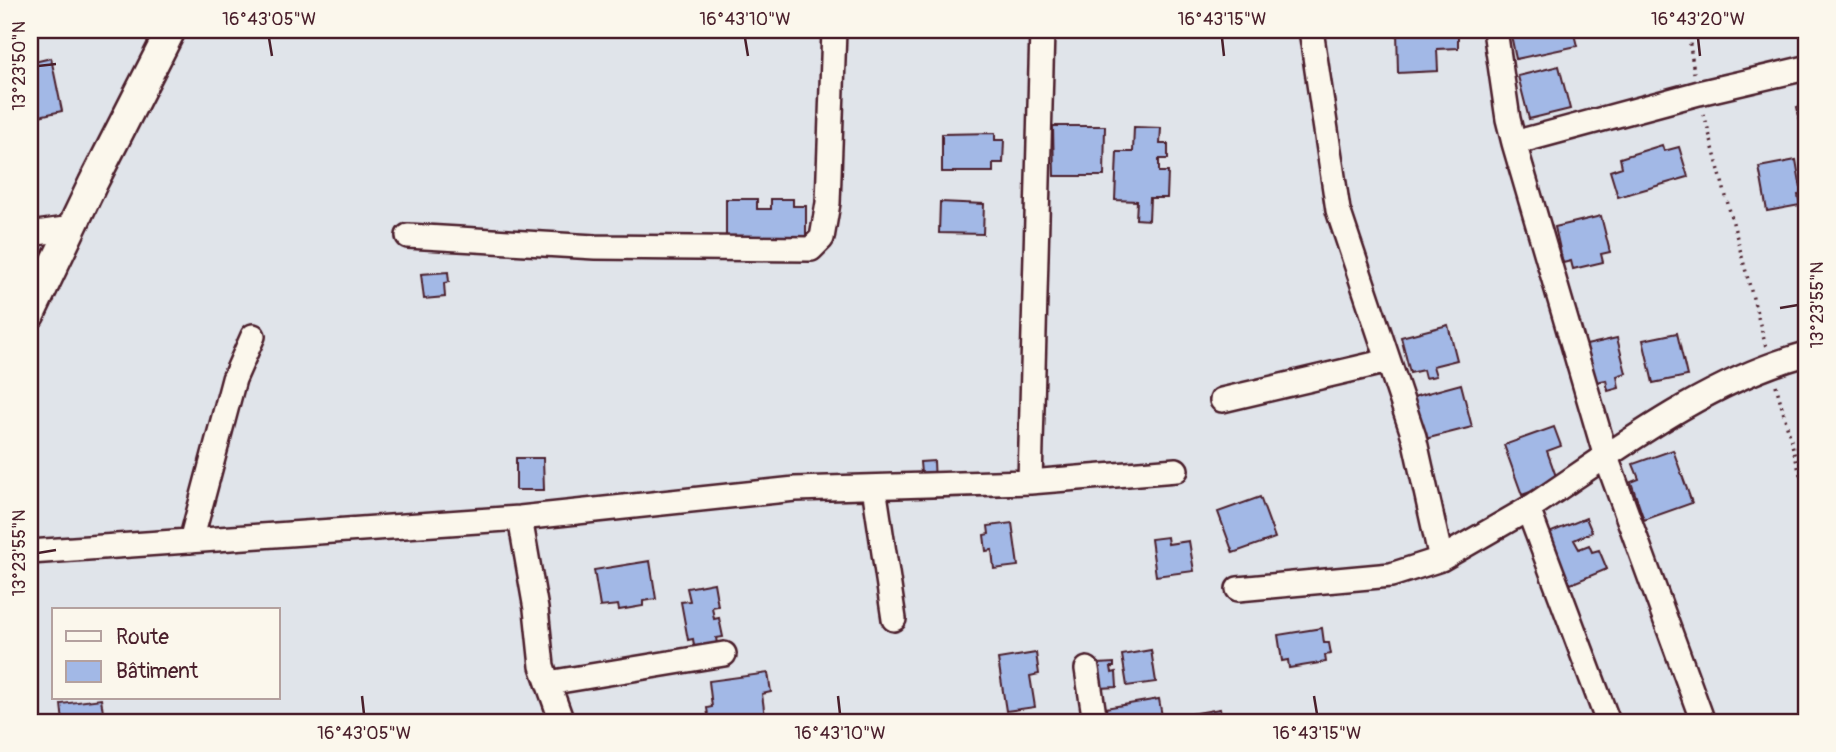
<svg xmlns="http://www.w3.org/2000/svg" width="1836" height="752" viewBox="0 0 1836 752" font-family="Pangolin,sans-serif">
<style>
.building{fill:#a2b8e6;stroke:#4a1f2b;stroke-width:2}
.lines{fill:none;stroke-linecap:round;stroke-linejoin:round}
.minor-casing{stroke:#4a1f2b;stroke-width:28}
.tertiary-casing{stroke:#4a1f2b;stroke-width:33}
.path{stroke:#4a1f2b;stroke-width:3.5;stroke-dasharray:2 5;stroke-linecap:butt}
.minor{stroke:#fbf7ec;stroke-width:23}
.tertiary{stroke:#fbf7ec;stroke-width:28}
.ticks{fill:none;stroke:#4a1f2b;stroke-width:2.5}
.neatline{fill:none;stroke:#4a1f2b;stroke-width:2.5}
.ticks-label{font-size:18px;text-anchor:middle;fill:#4a1f2b}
</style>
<rect width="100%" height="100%" fill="#e0e4ea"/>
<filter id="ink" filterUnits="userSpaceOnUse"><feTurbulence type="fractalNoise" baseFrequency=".0143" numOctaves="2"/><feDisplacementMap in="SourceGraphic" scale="14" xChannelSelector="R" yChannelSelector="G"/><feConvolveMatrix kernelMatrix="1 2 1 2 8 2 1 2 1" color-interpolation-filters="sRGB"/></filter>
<g filter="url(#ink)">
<path class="building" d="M1397,30H1458V48L1437,49L1438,71L1398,73Z
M1510,30H1573L1577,46L1516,59Z
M51,58L62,111L30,118V63Z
M1559,66L1570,109L1529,119L1518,76Z
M1806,105V149L1797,107Z
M1053,126H1105L1104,176H1054Z
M1134,127L1161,128L1160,144H1168V159H1159V172H1168L1167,198H1150L1149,220L1136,219L1137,201L1115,200L1117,152H1133Z
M995,133V140H1004L1003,163H993V172H942V134Z
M1662,145L1664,151L1679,147L1688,177L1618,197L1610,171L1622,167L1620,158Z
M1796,160L1802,194L1798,195L1800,205L1767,211L1759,167Z
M726,199H757V209H771V199H793V206H806V246L726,245Z
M940,202L984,204L983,234L939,233Z
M1601,216L1610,252L1601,254L1603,262L1573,269L1571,261L1563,263L1555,227Z
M448,272L449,282L444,283L445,297L424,299L421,274Z
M1448,325L1457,360L1433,366L1436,376L1425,378L1423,370L1410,373L1401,337Z
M1677,333L1687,376L1653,383L1643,340Z
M1617,338L1626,373L1617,376L1619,388L1608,391L1606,380L1591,383L1582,346Z
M1461,384L1472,427L1425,439L1413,397Z
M1554,427L1561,446L1547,451L1558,482L1522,495L1504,445Z
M1673,450L1692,503L1644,520L1631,482L1639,479L1633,464Z
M516,458H543L544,490H516Z
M934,461L935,484L922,485L920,462Z
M1260,497L1275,538L1233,553L1218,512Z
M1586,518L1592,532L1574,540L1579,549L1589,545L1592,552L1599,550L1607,569L1566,586L1544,535Z
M1012,523L1018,566L994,569L992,550L986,551L984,535L989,534L988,526Z
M1167,537L1168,544L1189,541L1194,571L1156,576L1151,539Z
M650,561L656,599L643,601V606L619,610L618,605L600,607L594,570Z
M714,583L718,606L712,607L714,619L719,618L723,637L716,638L718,648L695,652L693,639L688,640L681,602L690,601L687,588Z
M1322,628L1324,643H1329L1331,654L1325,655L1326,662L1289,668L1288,660L1282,661L1278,635Z
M1151,650L1156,682L1127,686L1122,655Z
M1036,653L1039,674L1030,676L1035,707L1006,711L998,659Z
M1114,663V667H1111L1112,673L1116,672L1117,687L1100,688L1098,664Z
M768,673L771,692L762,694L765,717L757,718L758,722H709L707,708L712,707L709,681Z
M101,699L104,719L112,718L113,722H63L61,704Z
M1159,699L1163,722H1108L1105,708Z
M1220,709L1222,722H1186L1185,715Z
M1059,716L1060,722H1025Z"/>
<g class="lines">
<defs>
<path id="minor" d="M1311,30L1338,210L1414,437L1441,559
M1495,30L1508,119L1514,143L1606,457L1703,722
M1514,143L1699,93L1806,68
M30,234L72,228
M408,236L595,247L811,249L822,238L828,203L834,30
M1222,400L1388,361
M1030,482L1042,30
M874,487L894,619
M1528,509C1615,451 1704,382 1806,354
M520,518L536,609L542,666L562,722
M191,541L234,379L253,336
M30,552L520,518L795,489L1030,482L1176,470
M1238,589L1391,575L1441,559L1528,509L1608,722
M1087,669L1095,722
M548,683L724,654"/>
<path id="tertiary" d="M30,315L93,183L171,30"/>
</defs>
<use href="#minor" class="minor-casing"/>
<use href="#tertiary" class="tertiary-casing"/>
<path class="path" d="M1688,30L1694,73
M1704,114L1766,347
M1776,385L1800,474L1806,478"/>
<use href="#minor" class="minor"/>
<use href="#tertiary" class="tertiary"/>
</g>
</g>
<path class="ticks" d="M269,38L272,56M745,38L748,56M1222,38L1224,56M1698,38L1700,56M38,66L56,64M1780,308L1798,305M38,553L56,550M362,696L364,714M838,696L840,714M1314,696L1317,714"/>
<rect width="1836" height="752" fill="none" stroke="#fbf7ec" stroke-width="77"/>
<rect x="52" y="608" width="228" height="91" fill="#fbf7ec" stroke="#b4a19f" stroke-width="2"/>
<rect x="66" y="631" width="35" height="10" fill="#fbf7ec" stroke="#b4a19f" stroke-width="2"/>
<text x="116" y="644" font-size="21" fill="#4a1f2b">Route</text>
<rect x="66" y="661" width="35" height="21" fill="#a2b8e6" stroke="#b4a19f" stroke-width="2"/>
<text x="116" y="678" font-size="21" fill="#4a1f2b">Bâtiment</text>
<rect x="38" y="38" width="1760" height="676" class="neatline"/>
<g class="ticks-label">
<text x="269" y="25">16°43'05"W</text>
<text x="745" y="25">16°43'10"W</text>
<text x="1222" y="25">16°43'15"W</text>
<text x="1698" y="25">16°43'20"W</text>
<text transform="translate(19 66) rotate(-90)" y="6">13°23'50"N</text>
<text transform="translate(1817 305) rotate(-90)" y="6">13°23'55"N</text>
<text transform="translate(19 553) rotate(-90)" y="6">13°23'55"N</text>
<text x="364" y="739">16°43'05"W</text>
<text x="840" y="739">16°43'10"W</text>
<text x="1317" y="739">16°43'15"W</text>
</g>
</svg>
